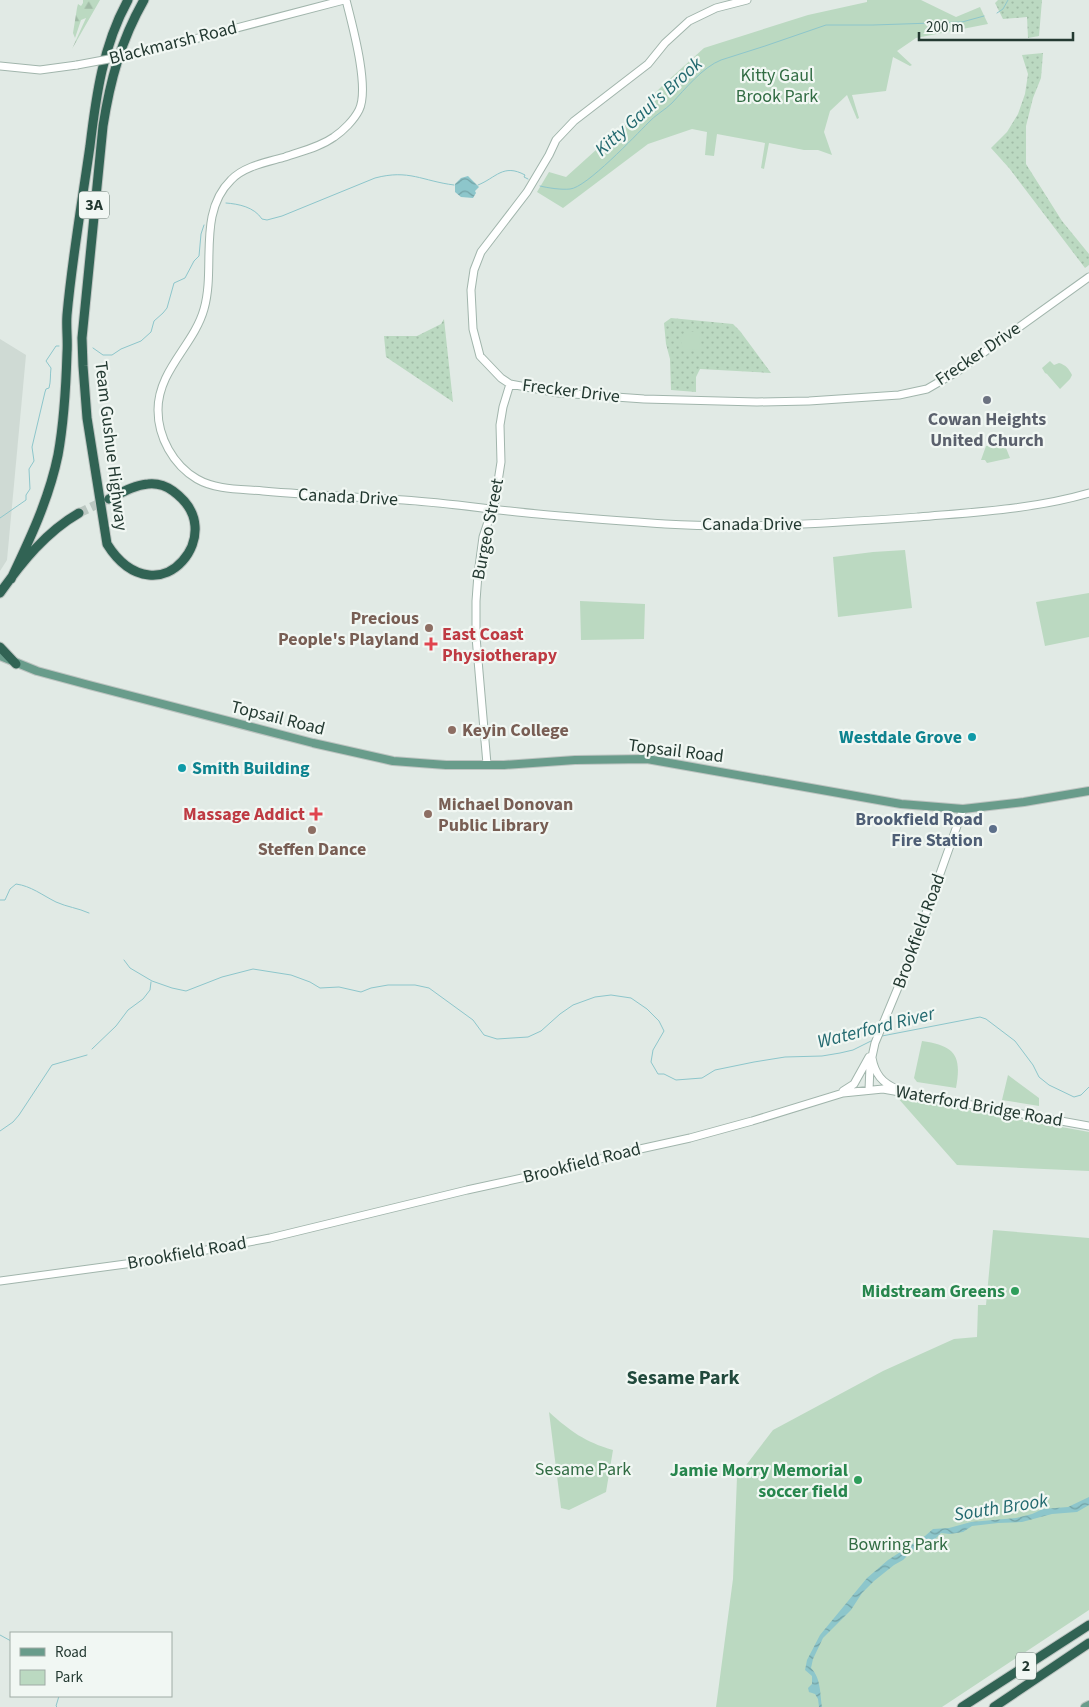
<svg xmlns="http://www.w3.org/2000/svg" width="1089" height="1707" viewBox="0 0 1089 1707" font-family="'Source Sans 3',sans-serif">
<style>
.built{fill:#cfdad4}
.grass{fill:url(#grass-dots)}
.forest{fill:url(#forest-firs)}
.park{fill:#bbd9c1}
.water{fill:url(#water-waves)}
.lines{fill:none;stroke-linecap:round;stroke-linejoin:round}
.stream{stroke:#8dc6cb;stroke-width:1}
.highway-tunnel{stroke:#bbc7c1;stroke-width:9;stroke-dasharray:9 4.5;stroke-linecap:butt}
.secondary-casing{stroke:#a1b5ac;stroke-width:9}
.primary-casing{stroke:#bdc4c1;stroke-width:10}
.highway-casing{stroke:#bdc4c1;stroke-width:11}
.secondary{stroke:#fff;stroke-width:7}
.primary{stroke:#699c8b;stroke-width:8}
.highway{stroke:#316354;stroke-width:9}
.secondary-bridge-casing{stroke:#a1b5ac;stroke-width:9;stroke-linecap:butt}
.secondary-bridge{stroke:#fff;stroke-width:7}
.worship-dot{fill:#6b7280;stroke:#f1f7f3;stroke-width:2}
.education-dot{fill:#8d6e63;stroke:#f1f7f3;stroke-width:2}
.health-dot{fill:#e0444e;stroke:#f1f7f3;stroke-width:2}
.culture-dot{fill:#0f9aa8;stroke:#f1f7f3;stroke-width:2}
.service-dot{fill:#5c6f8a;stroke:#f1f7f3;stroke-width:2}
.leisure-dot{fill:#2e9e5b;stroke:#f1f7f3;stroke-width:2}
.labels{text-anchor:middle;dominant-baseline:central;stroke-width:4.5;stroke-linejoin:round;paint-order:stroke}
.shield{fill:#f1f7f3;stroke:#61726b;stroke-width:1}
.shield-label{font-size:16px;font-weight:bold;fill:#233931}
.street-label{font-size:18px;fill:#233931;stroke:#f1f7f3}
.park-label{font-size:18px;fill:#316c43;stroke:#f1f7f3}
.worship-label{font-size:18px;font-weight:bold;fill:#5b616d;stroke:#f1f7f3}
.education-label{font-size:18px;font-weight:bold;fill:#785e54;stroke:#f1f7f3;text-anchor:start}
.health-label{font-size:18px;font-weight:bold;fill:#be3a42;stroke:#f1f7f3;text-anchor:start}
.culture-label{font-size:18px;font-weight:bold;fill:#0d838f;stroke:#f1f7f3;text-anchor:end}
.service-label{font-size:18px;font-weight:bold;fill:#4e5e75;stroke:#f1f7f3;text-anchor:end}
.leisure-label{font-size:18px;font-weight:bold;fill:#27864d;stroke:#f1f7f3;text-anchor:end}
.water-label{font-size:19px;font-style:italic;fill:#22696f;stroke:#f1f7f3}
.quarter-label{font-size:20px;font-weight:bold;fill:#21493c;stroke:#f1f7f3}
</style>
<defs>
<pattern id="grass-dots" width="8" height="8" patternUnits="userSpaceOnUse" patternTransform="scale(1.25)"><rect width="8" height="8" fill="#bbd9c1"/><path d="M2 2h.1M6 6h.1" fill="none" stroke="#a0bba6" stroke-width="1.8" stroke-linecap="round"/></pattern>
<pattern id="forest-firs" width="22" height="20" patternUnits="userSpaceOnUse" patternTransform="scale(1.25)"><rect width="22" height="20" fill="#bbd9c1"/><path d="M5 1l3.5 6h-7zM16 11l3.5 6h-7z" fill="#a0bba6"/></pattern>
<pattern id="water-waves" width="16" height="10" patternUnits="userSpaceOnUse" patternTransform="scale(1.25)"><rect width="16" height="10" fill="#8dc6cb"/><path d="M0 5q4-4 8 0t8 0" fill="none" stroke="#73a2a5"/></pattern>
</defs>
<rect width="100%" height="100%" fill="#e1eae5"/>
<path class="built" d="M0,339L26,355L7,560L0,571Z"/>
<path class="grass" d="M998,0H1042L1039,36L1028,38L1027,17L1003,19L995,3Z
M1043,53L1041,78L1033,98L1026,126V164L1062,221L1089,254V265L1085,268L1009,168L991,148L1007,132L1018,114L1025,94L1028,74L1022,55Z
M671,318L733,324L740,331L771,373L700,369L696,377V392L671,390L670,359L666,344L664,323Z
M444,319L453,402L386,357L384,336H417L441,324Z"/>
<path class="forest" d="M83,0H100L72,49L86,18L81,20L75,38L73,33L77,8L78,4L81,6L83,3Z"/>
<path class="park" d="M867,0H921L956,17L980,7L988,24L916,38L897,51L912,65L910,66L893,57L886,91L852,95L859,118L857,119L847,95L830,111L824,132L832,155L818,150H804L769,143L764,169L761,168L765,143L717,134L714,156L705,155L707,132L692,129L648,144L563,208L537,192L549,172L566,177L627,122L663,85L704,48L808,15L867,2Z
M685,332H699L700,350L683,349L680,338Z
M1050,361L1054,365L1059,363C1066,365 1069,369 1072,375L1070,379L1060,389L1047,374L1045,373L1042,368Z
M1004,443L1010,458L987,463L985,460H981L986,446Z
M905,550L912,608L838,617L833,557L873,552Z
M1089,593V637L1045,646L1036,602Z
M580,601L645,604L644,639L581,640Z
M922,1041C955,1046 962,1055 956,1088L917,1082L914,1078Z
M1008,1075L1039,1098V1106L1002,1100Z
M897,1097L1089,1132V1171L957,1165Z
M993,1230L1089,1238V1610L942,1707H716L733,1579L737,1477L773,1430L883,1371L954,1339L977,1337L978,1305H986Z
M549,1412C570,1431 585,1442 613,1450L606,1492L569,1510L561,1508Z"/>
<path class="water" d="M468,176L479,187L475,191L476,193L473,198L461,197L455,192V184L461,178Z
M1089,1497V1505L1077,1512L1052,1514L1022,1522L998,1523L972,1526L963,1532L950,1534L941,1533L935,1539L916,1547L903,1560L894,1565L874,1581L862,1593L851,1610L823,1638L813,1659L811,1668C821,1678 820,1694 822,1707H819L818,1699L815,1694L809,1692L808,1688L812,1684V1676L805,1670L807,1660L820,1635L867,1578L888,1560L925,1536L933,1529L949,1528L971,1522L1016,1518L1032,1514L1043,1509L1068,1507Z"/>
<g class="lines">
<path class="stream" d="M997,13L1003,9L1008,0
M478,185C496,178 503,163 525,175L524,177L528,179
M540,186C548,188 562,190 570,189C586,188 636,135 648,123C655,115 665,110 672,103C685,89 703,67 721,60L765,46L826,25H873L962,22L984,16
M226,203C239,204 254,207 262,219L267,220L282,216L375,178C409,169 422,181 454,185
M93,348L103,355H112L121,349L141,341L151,332L154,321L163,313L167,308L174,283L185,278L194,261L199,256L201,234L204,225
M0,518L26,500V495L30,489L29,469L34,461L32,447L45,392L46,389L49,388C51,381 50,375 51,368L46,361L56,346H59
M0,900H5L10,889L16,884C31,886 42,895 56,902C67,907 78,908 89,913
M124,960L130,968L152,981L172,988L186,991L222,977L253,969L291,975L310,982L320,988L339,987L361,992L371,988L388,985H415L429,988L473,1020L484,1035L497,1039L528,1037L541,1031L560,1014L573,1005L595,997L611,995L631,998L647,1009L659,1021L664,1031L653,1050L651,1062L658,1074H664L676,1080L702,1078L715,1070L754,1062L785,1057L822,1056L840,1053L853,1050L873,1040
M882,1036L980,1017L986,1019L1015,1041L1033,1065L1039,1077L1049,1085L1074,1097L1081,1095L1089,1087
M92,1049L116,1026L128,1010L143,999L150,990L151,982
M0,1131L13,1122L19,1115L52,1065L87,1055
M0,1635L11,1641
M57,1707L56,1706L59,1696"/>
<path class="highway-tunnel" d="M79,513L106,500"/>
<defs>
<path id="secondary" d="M346,0C352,24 370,88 359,110C354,120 343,131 334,137C320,147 302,151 285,157C268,162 244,166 231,180C197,213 216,268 204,309C194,345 158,370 158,410C158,437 173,465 197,479C216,490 241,489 263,491C310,495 357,497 404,500C449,503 494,510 538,514C580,518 623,521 665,524C750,529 834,523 919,517C976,512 1034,509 1089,493
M747,0L716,8L689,21L665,43L648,64L574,121L556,140L549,155L527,192L481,252L474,270L471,290L473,329L480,356L501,378L510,384L559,393L644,399L757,402L809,401L899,395L927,389L958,371L1089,277
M141,53L344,0
M0,66L40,70L77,65
M487,764L476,637V601L478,574L483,537L495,501L501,462L500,425L503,407L510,384
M872,1058C875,1074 882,1083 897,1089
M869,1090L870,1066L875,1043L909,961L963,809
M843,1091L854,1084L869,1057
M0,1281L148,1261L270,1238L467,1190L558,1170L631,1151L690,1138L752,1121L843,1093L883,1089L1089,1126"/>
<path id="primary" d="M0,656L37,671L89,685L313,743L393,761L446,765H504L575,760L647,759L901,804L963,809L1024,802L1089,791
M1085,1707L1089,1705"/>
<path id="highway" d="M109,499C121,493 134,485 148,484C157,483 166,486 173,491C184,499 194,511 195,526C197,551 175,578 149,575C130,573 117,560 107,544L87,418L83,366L82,338L103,126C110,81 121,40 144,0
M11,579C30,539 49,499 58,455C64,422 66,387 67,353C68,340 66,328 67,315C72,259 82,202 90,146C96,96 103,45 128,0
M0,593C22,562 46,532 79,513
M0,647L16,664
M962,1707L1089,1625
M994,1707L1089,1643"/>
</defs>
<use href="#secondary" class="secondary-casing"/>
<use href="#primary" class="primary-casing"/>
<use href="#highway" class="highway-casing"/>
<use href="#secondary" class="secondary"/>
<use href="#primary" class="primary"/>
<use href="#highway" class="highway"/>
<defs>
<path id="secondary-bridge" d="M77,65L141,53"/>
</defs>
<use href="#secondary-bridge" class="secondary-bridge-casing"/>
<use href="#secondary-bridge" class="secondary-bridge"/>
</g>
<circle class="worship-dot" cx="987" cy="400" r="5"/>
<g class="education-dot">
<circle cx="429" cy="628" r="5"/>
<circle cx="452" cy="730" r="5"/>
<circle cx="428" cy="814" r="5"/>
<circle cx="312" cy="830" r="5"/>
</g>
<g class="health-dot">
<path d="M428.5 636.5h5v5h5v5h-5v5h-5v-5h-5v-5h5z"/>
<path d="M313.5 806.5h5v5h5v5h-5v5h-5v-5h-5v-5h5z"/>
</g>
<g class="culture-dot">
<circle cx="972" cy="737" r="5"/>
<circle cx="182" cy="768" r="5"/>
</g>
<circle class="service-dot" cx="993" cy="829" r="5"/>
<g class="leisure-dot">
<circle cx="1015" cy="1291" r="5"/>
<circle cx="858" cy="1480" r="5"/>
</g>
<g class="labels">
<g class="shield">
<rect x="79" y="191.5" width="30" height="27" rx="4"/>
<rect x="1016" y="1652.5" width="20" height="27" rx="4"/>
</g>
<g class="shield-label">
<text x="94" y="205">3A</text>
<text x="1026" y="1666">2</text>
</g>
<g class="street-label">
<text transform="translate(173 43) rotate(-14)">Blackmarsh Road</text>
<text transform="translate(978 354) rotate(-34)">Frecker Drive</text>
<text transform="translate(571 391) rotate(7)">Frecker Drive</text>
<text transform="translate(111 446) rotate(83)">Team Gushue Highway</text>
<text transform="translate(348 497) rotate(3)">Canada Drive</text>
<text x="752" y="524">Canada Drive</text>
<text transform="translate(488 529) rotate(-79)">Burgeo Street</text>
<text transform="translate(278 718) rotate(14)">Topsail Road</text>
<text transform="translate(676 751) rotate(7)">Topsail Road</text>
<text transform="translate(919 931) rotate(-70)">Brookfield Road</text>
<text transform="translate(979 1106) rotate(10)">Waterford Bridge Road</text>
<text transform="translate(582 1163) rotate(-14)">Brookfield Road</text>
<text transform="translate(187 1253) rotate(-10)">Brookfield Road</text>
</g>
<g class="park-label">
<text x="777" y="75">Kitty Gaul<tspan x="777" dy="21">Brook Park</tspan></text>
<text x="583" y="1469">Sesame Park</text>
<text x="898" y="1544">Bowring Park</text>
</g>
<g class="worship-label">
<text x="987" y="419">Cowan Heights<tspan x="987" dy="21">United Church</tspan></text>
</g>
<g class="education-label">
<text x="419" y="618" text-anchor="end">Precious<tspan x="419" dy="21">People's Playland</tspan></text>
<text x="462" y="730">Keyin College</text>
<text x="438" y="804">Michael Donovan<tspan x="438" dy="21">Public Library</tspan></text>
<text x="312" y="849" text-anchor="middle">Steffen Dance</text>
</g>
<g class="health-label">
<text x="442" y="634">East Coast<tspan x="442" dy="21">Physiotherapy</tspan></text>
<text x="305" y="814" text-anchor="end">Massage Addict</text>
</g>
<g class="culture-label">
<text x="962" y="737">Westdale Grove</text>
<text x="192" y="768" text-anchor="start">Smith Building</text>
</g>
<g class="service-label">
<text x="983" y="819">Brookfield Road<tspan x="983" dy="21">Fire Station</tspan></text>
</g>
<g class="leisure-label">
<text x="1005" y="1291">Midstream Greens</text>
<text x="848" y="1470">Jamie Morry Memorial<tspan x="848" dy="21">soccer field</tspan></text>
</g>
<g class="water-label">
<text transform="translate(649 107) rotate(-42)">Kitty Gaul's Brook</text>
<text transform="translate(876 1028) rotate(-14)">Waterford River</text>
<text transform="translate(1001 1508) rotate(-9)">South Brook</text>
</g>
<g class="quarter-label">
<text x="683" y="1378">Sesame Park</text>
</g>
</g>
<rect x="10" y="1632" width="162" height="65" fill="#f1f7f3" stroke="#9faba5"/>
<rect x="20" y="1648" width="25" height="8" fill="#699c8b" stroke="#9faba5"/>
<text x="55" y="1657" font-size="15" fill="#233931">Road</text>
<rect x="20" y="1670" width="25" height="15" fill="#bbd9c1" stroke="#9faba5"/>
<text x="55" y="1682" font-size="15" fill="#233931">Park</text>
<path d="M919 32v8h154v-8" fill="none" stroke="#233931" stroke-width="2.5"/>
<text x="926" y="32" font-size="15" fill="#233931" stroke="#f1f7f3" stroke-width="4" paint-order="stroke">200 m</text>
</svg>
